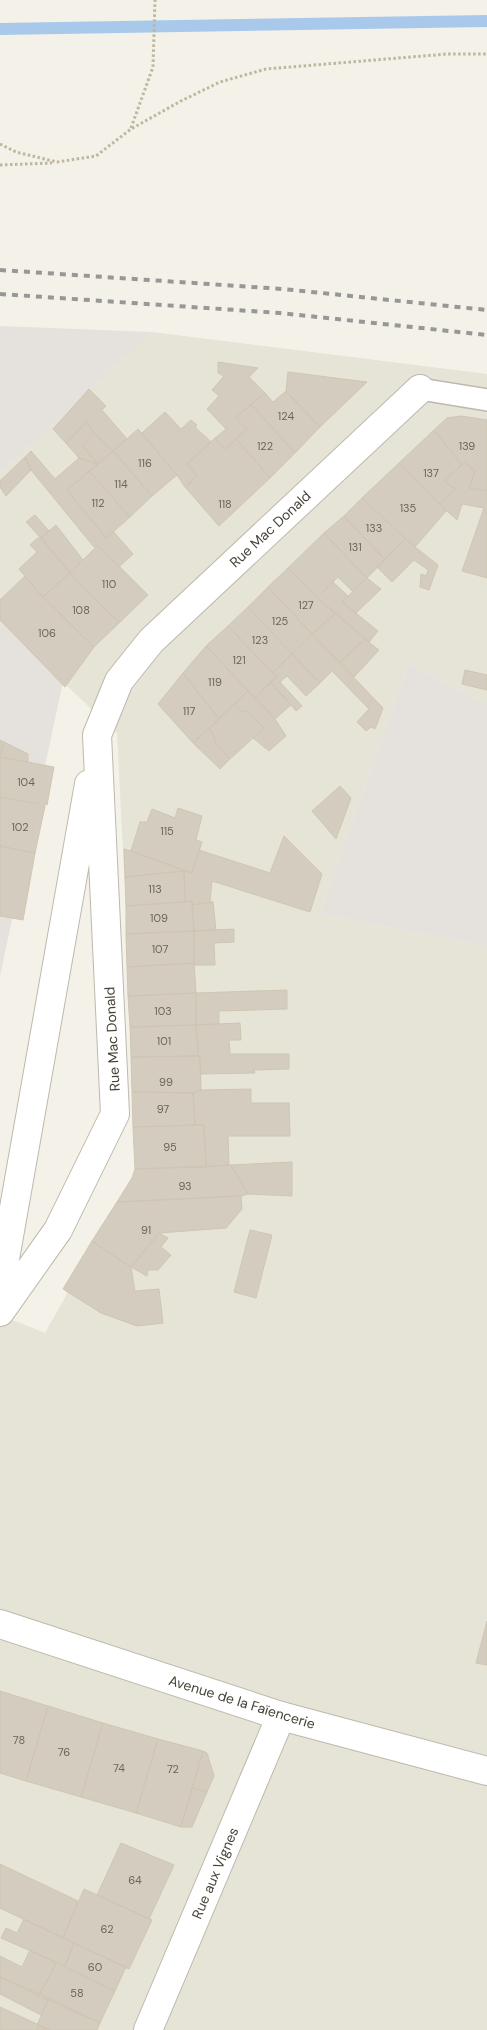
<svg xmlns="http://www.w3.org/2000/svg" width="487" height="2030" viewBox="0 0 487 2030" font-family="'DM Sans',sans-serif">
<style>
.residential{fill:#e6e3d7}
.industrial{fill:#e5e2dd}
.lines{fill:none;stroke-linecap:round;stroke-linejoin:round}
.stream{stroke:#a9c9eb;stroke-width:12}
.building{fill:#d4cdbf;stroke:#cec6b2}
.service-casing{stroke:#beb9ac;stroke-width:24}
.minor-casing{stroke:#beb9ac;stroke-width:30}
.tertiary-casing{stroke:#beb9ac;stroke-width:30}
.path{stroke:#beb69e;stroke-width:3;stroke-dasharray:2.5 2.5;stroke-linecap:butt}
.service{stroke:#fff;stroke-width:21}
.minor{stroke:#fff;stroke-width:28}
.tertiary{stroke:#fff;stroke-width:28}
.rail{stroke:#979797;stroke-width:4;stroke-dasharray:6 6;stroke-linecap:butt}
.labels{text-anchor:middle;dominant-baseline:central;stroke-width:4;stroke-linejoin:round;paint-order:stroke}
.number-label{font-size:11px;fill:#6a6559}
.street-label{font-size:14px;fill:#464237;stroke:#fff}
</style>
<rect width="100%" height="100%" fill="#f3f1e8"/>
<path class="residential" d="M152,332L487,374V705L409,663L320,914L487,946V2030H0V1315L45,1333L139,1166L117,733L0,623V473Z"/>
<path class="industrial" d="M0,326L152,332L0,473Z
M0,623L63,682L0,976Z
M409,663L487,705V946L320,914Z"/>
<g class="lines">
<path class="stream" d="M0,29L487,21"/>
</g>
<path class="building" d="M218,362L258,368L249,377L265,393L236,418L247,429L225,449L215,438L226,429L207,409L219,396L212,390L224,376L218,373Z
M288,372L367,382L320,427L286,391Z
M89,389L106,406L102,410L127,439L113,451L94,433L87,421L66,443L53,429Z
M286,391L320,427L295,453L251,404L265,393L273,402Z
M251,404L295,453L270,478L236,439L247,429L236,418Z
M165,412L181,429L191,420L197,425L195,427L211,442L187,464L197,476L185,487L177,475L142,433Z
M461,416L487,420V491L469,488L475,471L465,462L462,465L434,430L447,418Z
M87,421L94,433L82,445L98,464L79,458L66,443Z
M138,429L177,475L152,496L113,451Z
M434,430L462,465L444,481L456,489L439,504L399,463Z
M94,433L113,451L98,464L82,445Z
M215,438L225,449L236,439L270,478L219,526L185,487L197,476L187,464Z
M31,451L55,479L79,458L98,464L67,490L106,538L113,531L133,554L119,567L98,545L94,547L31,470L25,457Z
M113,451L152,496L130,517L89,471Z
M25,457L31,470L6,496L0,487V481Z
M465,462L475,471L469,488L487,491V578L462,571L484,508L462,504L457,520L439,504L456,489L444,481Z
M399,463L446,511L415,547L362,498Z
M89,471L130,517L106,538L67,490Z
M362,498L405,539L385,560L344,516Z
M35,515L49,531L41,538L26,522Z
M344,516L385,560L367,578L324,533Z
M56,525L83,560L70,573L41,538Z
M324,533L367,578L352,591L338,577L317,598L288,568Z
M40,536L70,573L43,597L19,569L37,552L30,545Z
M405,539L438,565L429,590L420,587L421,574L426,576L428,570L414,560L392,582L377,567Z
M98,545L148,595L119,623L70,573Z
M288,568L317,598L336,613L312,634L268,587Z
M70,573L119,623L94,647L43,597Z
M25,576L43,597L94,647L65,687L0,620V600Z
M367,578L381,589L356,613L342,602Z
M333,582L348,596L342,602L378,631L369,642L317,598Z
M268,587L312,634L292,654L248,607Z
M248,607L292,654L272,673L228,626Z
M336,613L365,639L340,662L312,634Z
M228,626L277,677L255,698L206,646Z
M312,634L383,708L375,729L371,727L366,731L357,722L369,709L332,671L320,683L292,654Z
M365,639L379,650L354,677L340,662Z
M206,646L248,691L219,719L183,673Z
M292,654L320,683L306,696L287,676L280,682L302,706L296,711L270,682L277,677L272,673Z
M465,670L487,675V690L462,684Z
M183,673L219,719L193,743L158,704Z
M270,682L291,705L275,719L255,698Z
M248,691L275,719L286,736L269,751L253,738L264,728L248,711H241L234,704Z
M234,704L241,711H248L264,728L230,759L215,742L214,736L209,728Z
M209,728L214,736L215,742L230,759L220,769L193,743Z
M0,740L4,742L0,757Z
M4,742L28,754V762L0,757Z
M0,757L54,767L47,805L0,797Z
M340,786L351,798L336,839L312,811Z
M0,797L45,806L35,853L0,846Z
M178,808L202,816L196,840L202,842L192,873L131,851L140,822H147L152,809L175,818Z
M284,836L322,874L310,912L212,881L210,902H213L192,905V901L185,902L184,871L192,873L199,850L270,873Z
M0,846L35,853L23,920L0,916Z
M124,849L131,851L184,871L125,877Z
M184,871L185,902L126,906L125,877Z
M192,901L194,931L126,934V906Z
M213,902L216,930L194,931L192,905Z
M234,929V942L214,943L215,965H194V931Z
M194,931V963L127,967L126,934Z
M194,963L196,993L128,996L127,967Z
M287,990V1009L219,1011V1024L196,1025V993Z
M196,993V1025L130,1027L128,996Z
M240,1023L241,1040H229L230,1054H289V1069L254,1070L255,1073L201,1074L196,1025Z
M196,1025L198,1056L131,1057L130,1027Z
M198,1056H200L201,1090L193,1093L132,1092L131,1057Z
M251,1089V1103H289L290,1136H228L229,1165L206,1167L204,1125H195L193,1093L201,1090Z
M132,1092L193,1093L195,1125L133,1127Z
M204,1125L206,1167L135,1169L133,1127Z
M292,1162V1196L248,1194L231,1165Z
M231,1165L248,1194L241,1196L117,1202L132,1178L135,1169Z
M241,1196L242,1209L226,1228L159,1233L131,1267L92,1241L117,1202Z
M250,1230L272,1235L256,1298L234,1292Z
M159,1233L168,1238L161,1247L171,1255L158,1270H148L147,1276L131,1267Z
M92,1241L131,1267L135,1291L159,1289L163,1323L137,1326L101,1313L63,1289Z
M487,1621V1665L476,1663Z
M0,1691L48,1706L26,1781L0,1773Z
M48,1706L103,1723L81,1797L26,1781Z
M103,1723L158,1739L136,1813L81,1797Z
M158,1739L203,1751L181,1827L136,1813Z
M203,1751L207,1753L214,1776L207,1792L192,1788Z
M192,1788L207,1792L192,1827H181Z
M121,1843L174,1865L149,1919L97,1895Z
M0,1864L78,1901L63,1938L0,1908Z
M84,1889L152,1920L129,1969L63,1938Z
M24,1919L74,1943L65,1966L1,1938L6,1928L17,1933Z
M74,1943L126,1967L115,1991L65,1966Z
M30,1950L56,1963L39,1996L0,1977V1956L22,1967Z
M56,1963L115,1991L100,2023L39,1996Z
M0,1977L49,1998L41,2015L0,1994Z
M49,1998L100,2023L97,2030H50L37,2025Z
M0,2007L39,2025L37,2030H0Z
M39,2025L50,2030H37Z"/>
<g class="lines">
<defs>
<path id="service" d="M420,389L487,400"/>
<path id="minor" d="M0,1287L89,784
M0,1312L58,1230L115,1114L97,735L119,681L151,641L420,389
M148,2030L281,1716"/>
<path id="tertiary" d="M0,1624L281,1716L487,1771"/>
</defs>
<use href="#service" class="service-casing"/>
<use href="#minor" class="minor-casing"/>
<use href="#tertiary" class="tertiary-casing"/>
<path class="path" d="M131,128L153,67L155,0
M0,144L16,152L57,162L96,156L131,129L181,101L220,82L266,69L447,54H487
M0,165L52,163"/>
<use href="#service" class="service"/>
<use href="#minor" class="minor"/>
<use href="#tertiary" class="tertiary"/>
<path class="rail" d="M0,270L283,289L487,310
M0,294L280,313L487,335"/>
</g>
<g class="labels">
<g class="number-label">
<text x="286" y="416">124</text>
<text x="265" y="446">122</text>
<text x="467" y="446">139</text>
<text x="145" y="463">116</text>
<text x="431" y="473">137</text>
<text x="121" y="484">114</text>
<text x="98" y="503">112</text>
<text x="225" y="504">118</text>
<text x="408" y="508">135</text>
<text x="374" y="528">133</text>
<text x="355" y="547">131</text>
<text x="109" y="584">110</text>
<text x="306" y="605">127</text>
<text x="81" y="610">108</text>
<text x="280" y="621">125</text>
<text x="47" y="633">106</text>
<text x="260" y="640">123</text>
<text x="239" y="660">121</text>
<text x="215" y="682">119</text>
<text x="189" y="711">117</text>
<text x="26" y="782">104</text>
<text x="20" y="827">102</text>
<text x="167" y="831">115</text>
<text x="155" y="889">113</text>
<text x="159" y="918">109</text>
<text x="160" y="949">107</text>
<text x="163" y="1011">103</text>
<text x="164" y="1041">101</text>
<text x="166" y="1082">99</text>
<text x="163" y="1109">97</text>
<text x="170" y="1147">95</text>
<text x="185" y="1186">93</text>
<text x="146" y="1230">91</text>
<text x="19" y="1740">78</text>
<text x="64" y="1752">76</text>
<text x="119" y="1768">74</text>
<text x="173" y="1769">72</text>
<text x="135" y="1880">64</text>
<text x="107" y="1929">62</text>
<text x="95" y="1967">60</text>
<text x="77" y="1993">58</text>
</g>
<g class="street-label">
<text transform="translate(270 529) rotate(-43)">Rue Mac Donald</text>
<text transform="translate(112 1039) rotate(-93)">Rue Mac Donald</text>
<text transform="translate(242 1702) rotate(17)">Avenue de la Faïencerie</text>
<text transform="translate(215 1873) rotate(-67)">Rue aux Vignes</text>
</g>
</g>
</svg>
